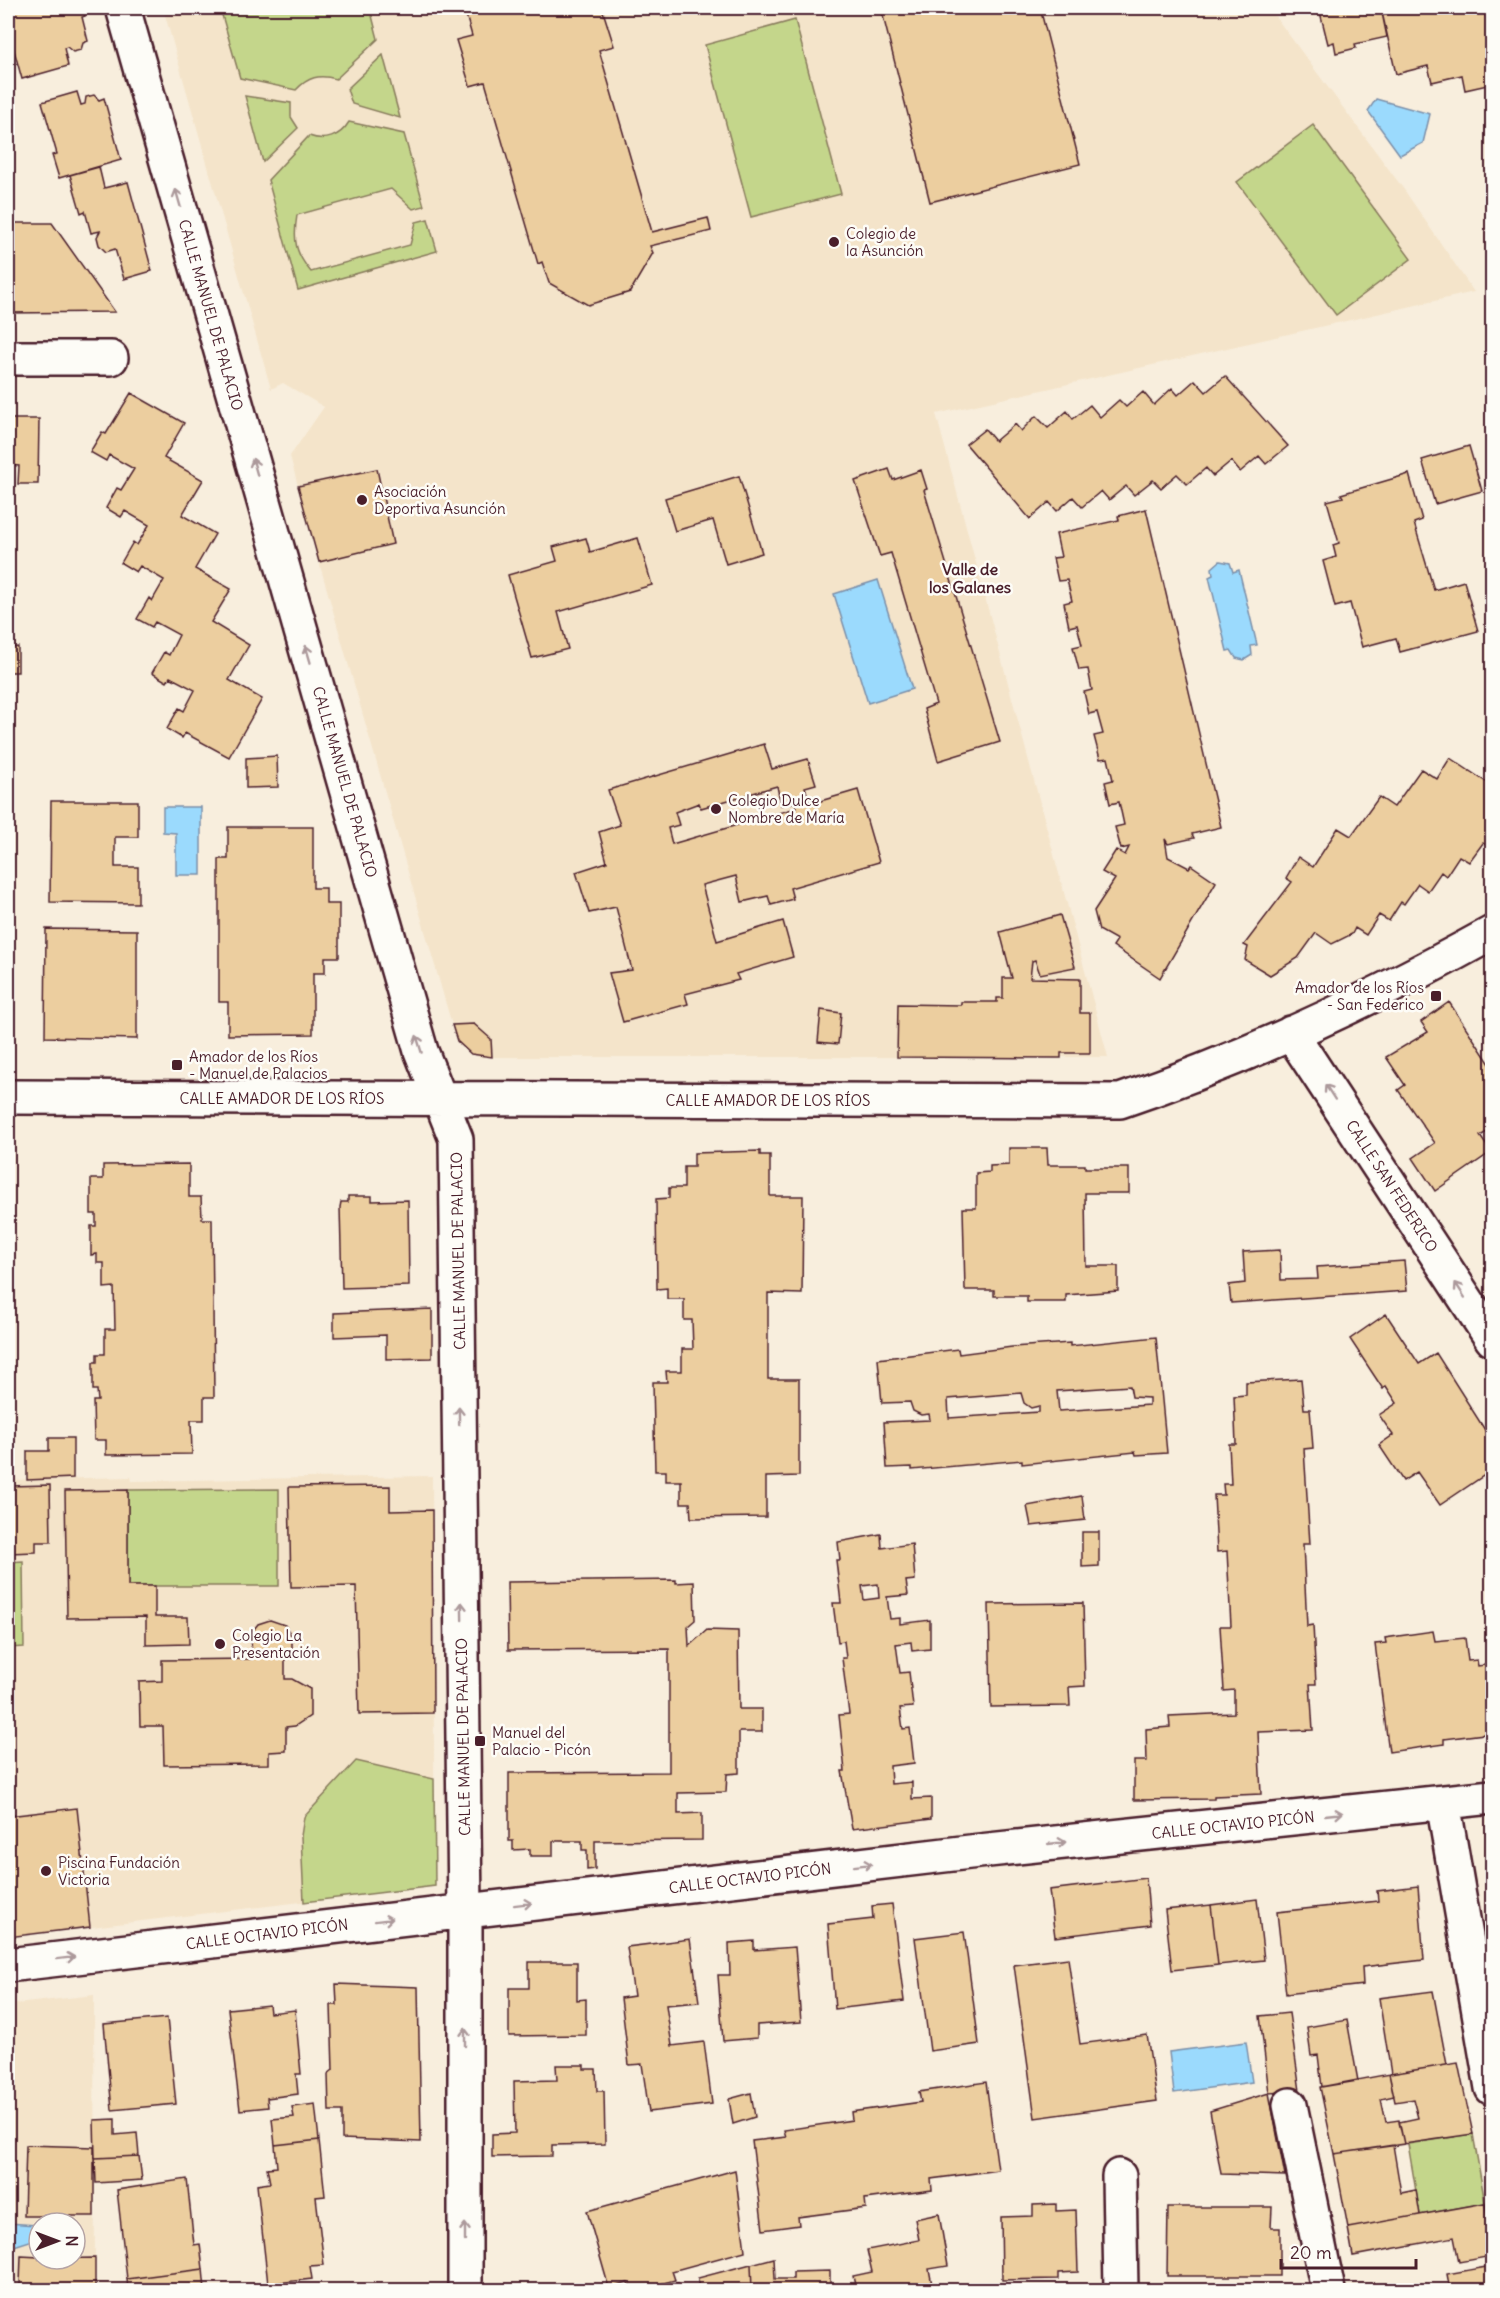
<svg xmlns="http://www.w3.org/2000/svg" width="1500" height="2298" viewBox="0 0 1500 2298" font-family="Delius,sans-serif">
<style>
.built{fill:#f4e4ca;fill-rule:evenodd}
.green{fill:#c4d68b;stroke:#877a5b;stroke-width:1.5}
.water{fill:#9bdafd;stroke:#7b8fa9;stroke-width:1.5}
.building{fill:#ecce9f;stroke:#4a1f2b;stroke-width:1.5;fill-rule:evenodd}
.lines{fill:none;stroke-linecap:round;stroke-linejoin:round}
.minor-casing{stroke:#4a1f2b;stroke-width:38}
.minor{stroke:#fdfcf7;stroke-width:33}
.oneway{stroke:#ac999b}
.poi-dot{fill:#4a1f2b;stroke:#fdfcf7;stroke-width:2}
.labels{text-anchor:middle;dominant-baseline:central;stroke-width:5;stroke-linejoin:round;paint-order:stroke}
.poi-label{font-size:15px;fill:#4a1f2b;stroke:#fdfcf7;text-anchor:start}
.street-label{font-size:15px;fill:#4a1f2b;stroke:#fdfcf7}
.neighbourhood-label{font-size:16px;font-weight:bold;fill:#4a1f2b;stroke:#fdfcf7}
</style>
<rect width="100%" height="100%" fill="#f8eedd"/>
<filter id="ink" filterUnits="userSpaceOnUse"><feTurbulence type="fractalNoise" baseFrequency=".0167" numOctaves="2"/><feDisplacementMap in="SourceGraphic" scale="12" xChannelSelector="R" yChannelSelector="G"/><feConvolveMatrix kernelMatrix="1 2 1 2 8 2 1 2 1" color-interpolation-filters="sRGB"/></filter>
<g filter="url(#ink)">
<path class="built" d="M163,8H1269L1405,191L1474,292L936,414L1108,1057H479L460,1045L452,1025L319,562L393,544L377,470L298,486L290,456L324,407L283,383L271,389Z
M432,1476L435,1886L8,1937V1480L131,1477L132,1481Z
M94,1995L95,2288L8,2285V2005ZM39,2223H75V2259H39Z"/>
<path class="green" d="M220,8H370L378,39L336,79C319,74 308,77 296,90L240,78Z
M795,20L841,194L751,217L705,45Z
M383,55L400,118L352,104L347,89Z
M245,96L291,103V117L298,128L263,162Z
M349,122L404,134L424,206L413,209L391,189L297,215C293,240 295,253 311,272L410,245L416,222L428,219L437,251L298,290L268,180L309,136C325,142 340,137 349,122Z
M1313,125L1411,259L1336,315L1237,182Z
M279,1489V1586H128V1490Z
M23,1561L24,1647L8,1648V1562Z
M356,1761L434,1779L435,1886L304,1902L301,1836L304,1817Z
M1473,2134L1485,2203L1420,2215L1408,2144Z"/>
<path class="water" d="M1376,99L1430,114L1423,143L1400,155L1368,111Z
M1220,561L1230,563L1233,572L1239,570L1257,645L1251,646L1252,655L1244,660L1236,658L1231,650L1227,651L1209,577L1213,575L1212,568Z
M878,580L912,689L868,703L834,594Z
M163,807H201V875H176V833L163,832Z
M1246,2042L1252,2082L1174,2093L1169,2052Z
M8,2223L36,2225L33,2240L8,2248Z"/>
<path class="building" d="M8,8H24L8,12Z
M24,8H83L85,16L82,17L88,41L83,43L81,50L73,52L67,47L64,48L68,66L22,79L10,36H8V12Z
M464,8H602L614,46L599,50L652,232L708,218L711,231L650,246L653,253L630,292L588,305L549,283L542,262L538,264L485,82L470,86L456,40L472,36Z
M881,8H1040L1080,164L930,202Z
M1319,8H1381L1387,37L1355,44L1356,48L1336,53L1334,42L1328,44Z
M1381,8H1449L1450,10L1484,8L1486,17L1492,15V84L1465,90L1462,75L1432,82L1428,66L1396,74Z
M77,92L81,105L85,104L86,97L94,95L99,100L104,98L121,160L59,178L52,155L57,154L42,102Z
M99,167L104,188L128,182L152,271L124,279L115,249L106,252L99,245L97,237L100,231L91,233L85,211L81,213L70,175Z
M8,223H52L115,312L8,313Z
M1225,376L1288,446L1266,464L1259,456L1240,472L1231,461L1213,476L1206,468L1187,484L1177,474L1161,488L1153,480L1134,495L1126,486L1109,500L1101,491L1082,507L1073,497L1057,511L1049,502L1030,519L966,444L985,429L995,441L1015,424L1021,431L1036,416L1048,428L1067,411L1073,419L1090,405L1100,417L1119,400L1126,407L1143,392L1154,405L1172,388L1178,395L1195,380L1206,392Z
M131,393L184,423L164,458L203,480L182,515L215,534L195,569L231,589L211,622L249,645L229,680L262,699L229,757L185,733L182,738L167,729L179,708L184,711L195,690L170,677L167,682L152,673L164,652L169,655L179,635L155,622L152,627L137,619L149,598L152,601L164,580L140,566L136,572L121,563L133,542L137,545L149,525L125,511L121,517L106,508L117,488L121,490L134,469L109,455L106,461L90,452L102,432L106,434Z
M8,419H39L38,484H18L19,466L8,465Z
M1469,446L1482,491L1435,504L1422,460Z
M377,469L393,544L319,562L298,486Z
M889,469L893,480L921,470L927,489L924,490L1000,742L938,761L924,709L936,704L891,553L880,556L855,481Z
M1409,474L1422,520L1414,523L1434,590L1464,581L1478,631L1400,652L1396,638L1362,647L1350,603L1335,607L1323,561L1336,557L1333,545L1339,543L1327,501L1343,497L1341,494Z
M739,476L762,553L726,564L713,520L675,531L665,498Z
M1146,509L1221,827L1192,834L1194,838L1168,844L1165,839L1168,857L1189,868L1191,865L1216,882L1160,978L1113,946L1117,940L1099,930L1094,911L1115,879L1102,872L1116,850L1125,855L1129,847L1121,849L1115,827L1124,825L1119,802L1110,804L1105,782L1113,780L1108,758L1100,759L1094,736L1103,734L1097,712L1089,714L1084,692L1092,690L1088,669L1079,670L1073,647L1082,645L1077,625L1069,627L1064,603L1072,601L1067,580L1058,581L1053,558L1061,557L1056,534L1119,520L1118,516Z
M586,538L590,552L638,538L652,585L558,612L568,649L532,658L508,575L557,561L553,547Z
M18,647V672H8V648Z
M764,744L772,769L808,759L816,784L805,787L810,804L858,790L879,862L790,888L793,899L771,905L768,896L742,902L736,876L702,885L717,941L783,921L793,957L736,974L739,980L685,994L688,1004L623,1022L609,973L632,970L616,907L589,913L576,872L607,862L599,832L620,825L608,790ZM777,786L781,805L795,802L796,808L672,844L668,828L679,825L675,812L699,803L701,808Z
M277,756L278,787L246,788V758Z
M1450,758L1492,786V842L1489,847L1483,843L1469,862L1459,856L1446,876L1441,872L1428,891L1418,884L1404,904L1401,902L1389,921L1379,915L1366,935L1355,928L1352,934L1332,944L1316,933L1298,958L1270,975L1245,960L1248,947L1244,945L1292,882L1286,878L1298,857L1313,867L1338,828L1351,836L1379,797L1394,807L1421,769L1437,779Z
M51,801H138V837H115V867H138V903L50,902Z
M228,827H313V888H326V904H339V957H325V973H313V1034L228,1035V1002H219V859H228Z
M1060,915L1075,967L1040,974L1035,960L1032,961L1030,978L1080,979V1013H1090V1053H1061V1058L897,1057L898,1004L961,1005V1002H997V998H1003V978H1012L1000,932Z
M46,929L137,930V1039L45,1037Z
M1449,1002L1492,1067V1129L1480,1136L1491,1152L1435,1191L1413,1158L1435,1143L1398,1090L1405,1085L1386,1057L1428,1032L1421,1022Z
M821,1010L841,1013L838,1044L818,1042Z
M474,1024L491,1039L492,1057L471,1054L457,1041L452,1025Z
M1009,1148H1047L1048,1165H1085V1168H1129V1193H1085L1086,1266H1118V1291L1066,1295V1302H1027V1296H994V1290H965L963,1208H976V1173L990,1172V1166L1009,1165Z
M760,1151V1155H770V1196H803L802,1294L768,1293V1379H799V1476L766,1477V1517L691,1518L690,1503H681V1481H666V1471H655L653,1382H667L666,1371H682V1349H693L692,1320H684V1299H667V1288L657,1289L656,1199L669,1198V1188H684V1167H694V1153Z
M189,1164V1197H201L202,1219H212L214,1397H204V1420H191L192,1454L106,1455V1440H94L93,1401H98L97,1390H93V1362H97V1354H105V1329H115L114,1287L104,1288V1263H97V1254L91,1255V1226H96V1214H91V1179H103V1165Z
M348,1196H372V1201L408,1200L409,1286L342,1288L340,1207L341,1202H348Z
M1280,1250L1281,1280L1318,1279L1317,1267L1404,1261L1407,1291L1231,1303L1229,1285L1245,1283L1243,1252Z
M1492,1266V1282L1486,1271Z
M432,1309V1358L386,1359V1335L334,1337V1313Z
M1386,1314L1419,1364L1436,1353L1492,1441V1470L1440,1505L1417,1472L1403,1481L1379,1445L1393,1435L1379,1415L1397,1403L1386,1386L1383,1389L1350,1339Z
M1156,1337L1167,1453L1136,1455L1135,1452L1022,1464V1460L912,1470V1467L887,1468L884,1422L930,1420L929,1414L921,1415L913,1411L910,1402L882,1403L878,1359L958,1349L959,1354L1012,1347L1070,1343V1346ZM1130,1386L1132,1397L1149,1398V1405L1059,1411L1057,1391ZM1021,1393L1024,1403L1031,1408L1039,1406V1412L949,1418L948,1399Z
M1301,1379L1304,1409H1310L1313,1448L1304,1449L1310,1544H1303L1307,1626L1313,1625L1316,1684H1310L1313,1730L1258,1732L1261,1794L1214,1796V1799L1134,1800V1761H1147L1146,1729L1170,1727L1169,1716L1234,1713V1690L1224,1691L1220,1626H1231L1227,1551L1217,1552L1214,1495H1224L1223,1484H1231L1229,1444H1236L1234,1396L1246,1395V1382Z
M49,1438H73V1478L27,1480V1451H49Z
M50,1485L51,1542H36V1552L8,1553V1486Z
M390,1486V1511L432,1510L433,1713L359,1714L356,1586L291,1587L289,1487Z
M128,1490V1586H155V1617H188L189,1644L146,1645V1617L67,1618L65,1491Z
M1082,1496L1085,1520L1031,1526L1027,1506Z
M1082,1532H1099V1566L1082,1567Z
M881,1534L882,1548L912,1544L915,1580L906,1581L908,1595L887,1597L890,1619L900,1618V1624L930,1620V1649L912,1651L911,1642L896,1644L900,1673L909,1672L913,1707L900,1708L903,1729L910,1728L914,1763L890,1766L891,1784L912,1782V1799L931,1798V1819L852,1829L842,1771H845L839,1715L849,1714L842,1658H846L844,1641L838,1642L833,1603H841L836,1560H840L838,1542ZM878,1584L879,1598L864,1600L862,1586Z
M676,1580V1583L694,1582L695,1620L688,1626L689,1646L707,1630L738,1631L739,1709H762V1732H739V1773L727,1774L726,1792L678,1793V1814L702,1813V1840L595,1841V1869L587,1870V1850H582V1841H553V1856H530V1849L513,1850V1841H509V1773L669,1772V1649L508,1650L507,1582Z
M1083,1603L1085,1686L1069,1687L1070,1706L991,1707L989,1604Z
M270,1620L285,1625L292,1637V1658H285V1679H292L310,1689V1716L295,1726L286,1727V1751L269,1752V1764L164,1765L163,1726H140L139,1682L162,1681V1660L252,1659L251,1638L254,1629L258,1624Z
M1433,1631L1435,1641L1465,1638L1468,1661L1477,1660L1478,1666L1492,1664V1733L1444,1739V1744L1389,1752L1375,1644L1386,1643L1385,1638Z
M77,1808L90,1927L8,1937V1816Z
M1146,1878L1150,1925L1055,1937L1049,1890Z
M1418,1886L1424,1960L1362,1967L1363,1985L1286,1994L1277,1912L1378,1901L1377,1891Z
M1257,1899L1264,1960L1218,1965L1211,1905Z
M892,1904L904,2001L835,2009L828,1924L873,1919L872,1906Z
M1211,1905L1218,1965L1172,1970L1165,1910Z
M964,1932L979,2044L930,2051L915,1938Z
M690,1939L699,2002L666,2005L672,2046L704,2042L712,2104L649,2112L642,2064L629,2065L621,1998L634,1996L627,1947Z
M754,1941V1950L795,1947L801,2022L757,2025V2038L723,2041L718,1975H730L729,1943Z
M1068,1958L1080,2044L1147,2035L1157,2101L1035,2118L1014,1965Z
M529,1962H577V2000L586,1999V2035L509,2036V1988H529Z
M336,1984L418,1987L421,2142L342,2139V2111H329L328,2074L333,2070L331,2005H337Z
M1433,1991L1447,2065L1391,2074L1379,1998Z
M269,2005L270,2013L295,2010L301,2074H296L298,2094L267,2098L268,2107L240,2110L228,2009Z
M1289,2013L1300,2091L1269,2093L1260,2016Z
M167,2018L176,2104L112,2110L104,2024Z
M1347,2020L1358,2081L1322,2087L1318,2055L1311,2056L1307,2027Z
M1458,2063L1473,2134L1404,2144L1399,2122L1418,2118L1413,2099L1395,2102L1389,2074Z
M556,2065H584V2069H596L597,2091H604L605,2144L552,2145V2156L492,2157V2134L515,2133L514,2081L557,2080Z
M1389,2074L1394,2096L1381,2099L1386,2122L1399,2120L1404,2144L1334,2154L1320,2087Z
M986,2082L998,2170L931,2179L932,2190L865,2199L866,2208L798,2217L799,2225L763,2230L752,2141L786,2137L784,2130L852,2120L851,2112L921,2102L919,2092Z
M751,2093L755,2117L733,2124L729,2099Z
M1269,2093L1285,2176L1221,2174L1210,2111Z
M315,2104L319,2140L275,2145L272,2119L294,2117L292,2107Z
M115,2119V2135L137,2133L139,2156L95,2158L94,2120Z
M319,2140L325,2196L316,2197L324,2265L310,2266L312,2279L268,2284L257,2185L270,2183L267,2168L277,2167L275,2145Z
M26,2145L94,2147V2216H24Z
M1393,2145L1401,2193L1416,2190L1420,2215L1348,2228L1334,2154Z
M139,2156L142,2180L96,2183L95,2158Z
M735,2170L745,2251L672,2271L675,2280L638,2290H630L628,2283L609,2288L587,2211Z
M187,2179L194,2245L200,2244L203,2269L127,2279L117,2190Z
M1485,2203L1492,2256L1459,2262L1454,2237L1353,2256L1348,2228Z
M1056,2204V2211L1076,2210L1078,2272L1058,2273V2279L1002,2280L1001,2217L1033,2216V2205Z
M1168,2207H1272L1271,2228H1280V2276H1167Z
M939,2214L948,2266L929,2269L933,2290H856L853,2276L872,2272L867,2250L919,2240L915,2219Z
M21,2256L39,2257V2259L95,2258V2288L20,2285Z
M774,2258L775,2279H793V2272L830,2271V2290H752L751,2264Z
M751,2264L752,2290H698V2278Z
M1492,2266V2290H1450L1447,2274Z
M203,2269L205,2290H128L127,2279Z
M678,2283V2290H666V2286Z
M8,2285H20V2290H8Z"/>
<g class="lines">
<defs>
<path id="minor" d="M123,8L421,1051L456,1139L465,1911V2290
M8,358H111
M1291,1033L1492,1339
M8,1097L1120,1101C1249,1057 1373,999 1492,933
M1443,1802L1492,2088
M8,1965L970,1852L1492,1797
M1290,2105L1328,2290
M1119,2176L1121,2290"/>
</defs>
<use href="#minor" class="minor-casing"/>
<use href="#minor" class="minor"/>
</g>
<defs><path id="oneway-shaft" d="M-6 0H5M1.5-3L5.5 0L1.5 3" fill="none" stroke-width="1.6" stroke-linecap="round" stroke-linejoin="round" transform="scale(1.5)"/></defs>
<g class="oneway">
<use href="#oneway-shaft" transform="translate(178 198) rotate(-106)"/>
<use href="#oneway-shaft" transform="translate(255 467) rotate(-106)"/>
<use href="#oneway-shaft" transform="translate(308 654) rotate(-106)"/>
<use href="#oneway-shaft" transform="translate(419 1044) rotate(-107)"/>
<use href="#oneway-shaft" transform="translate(1330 1092) rotate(-123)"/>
<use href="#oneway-shaft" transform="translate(1460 1290) rotate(-123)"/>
<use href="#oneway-shaft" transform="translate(459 1416) rotate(-91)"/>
<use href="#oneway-shaft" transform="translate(462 1611) rotate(-91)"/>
<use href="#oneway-shaft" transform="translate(1334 1814) rotate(-6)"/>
<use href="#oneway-shaft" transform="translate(1057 1843) rotate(-6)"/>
<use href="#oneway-shaft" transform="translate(863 1865) rotate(-7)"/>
<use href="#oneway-shaft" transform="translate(523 1904) rotate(-7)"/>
<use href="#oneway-shaft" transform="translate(384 1920) rotate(-7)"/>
<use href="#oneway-shaft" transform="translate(66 1958) rotate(-7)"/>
<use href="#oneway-shaft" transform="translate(465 2037) rotate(-90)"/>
<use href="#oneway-shaft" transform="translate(465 2232) rotate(-90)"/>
</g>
</g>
<g class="poi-dot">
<circle cx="834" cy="242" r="6"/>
<circle cx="362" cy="500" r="6"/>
<circle cx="716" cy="809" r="6"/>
<rect x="1430" y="990" width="12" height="12" rx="3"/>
<rect x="171" y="1059" width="12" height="12" rx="3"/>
<circle cx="220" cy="1644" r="6"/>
<rect x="474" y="1735" width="12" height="12" rx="3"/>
<circle cx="46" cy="1871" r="6"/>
</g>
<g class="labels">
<g class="poi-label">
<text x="846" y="233">Colegio de<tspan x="846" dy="17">la Asunción</tspan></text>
<text x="374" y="491">Asociación<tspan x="374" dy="17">Deportiva Asunción</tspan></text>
<text x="728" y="800">Colegio Dulce<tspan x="728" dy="17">Nombre de María</tspan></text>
<text x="1424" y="987" text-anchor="end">Amador de los Ríos<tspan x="1424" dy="17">- San Federico</tspan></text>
<text x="189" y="1056">Amador de los Ríos<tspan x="189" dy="17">- Manuel de Palacios</tspan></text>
<text x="232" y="1635">Colegio La<tspan x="232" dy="17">Presentación</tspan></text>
<text x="492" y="1732">Manuel del<tspan x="492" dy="17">Palacio - Picón</tspan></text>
<text x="58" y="1862">Piscina Fundación<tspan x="58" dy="17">Victoria</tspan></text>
</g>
<g class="street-label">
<text transform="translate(211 315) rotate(74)">CALLE MANUEL DE PALACIO</text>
<text transform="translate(345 782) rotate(74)">CALLE MANUEL DE PALACIO</text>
<text x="282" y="1098">CALLE AMADOR DE LOS RÍOS</text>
<text x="768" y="1100">CALLE AMADOR DE LOS RÍOS</text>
<text transform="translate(1392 1186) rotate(57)">CALLE SAN FEDERICO</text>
<text transform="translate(458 1251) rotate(-91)">CALLE MANUEL DE PALACIO</text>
<text transform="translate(463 1737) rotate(-91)">CALLE MANUEL DE PALACIO</text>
<text transform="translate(1233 1825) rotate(-6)">CALLE OCTAVIO PICÓN</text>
<text transform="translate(750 1878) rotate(-7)">CALLE OCTAVIO PICÓN</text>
<text transform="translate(267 1934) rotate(-7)">CALLE OCTAVIO PICÓN</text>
</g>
<g class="neighbourhood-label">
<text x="970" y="569">Valle de<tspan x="970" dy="18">los Galanes</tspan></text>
</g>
</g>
<rect width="1500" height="2298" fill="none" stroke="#fdfcf7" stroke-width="30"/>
<rect x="15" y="15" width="1470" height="2268" fill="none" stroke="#4a1f2b" stroke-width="2" filter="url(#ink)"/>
<g transform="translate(57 2241) rotate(90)"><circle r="28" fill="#fdfcf7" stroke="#b5a4a5" stroke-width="1.5"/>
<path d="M0-4.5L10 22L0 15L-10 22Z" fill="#4a1f2b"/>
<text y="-9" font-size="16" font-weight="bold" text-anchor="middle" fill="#4a1f2b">N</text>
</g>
<path d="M1281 2259v9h135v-9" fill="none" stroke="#4a1f2b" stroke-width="3"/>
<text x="1290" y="2259" font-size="18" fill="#4a1f2b" stroke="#fdfcf7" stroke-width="4.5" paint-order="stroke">20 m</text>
</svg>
